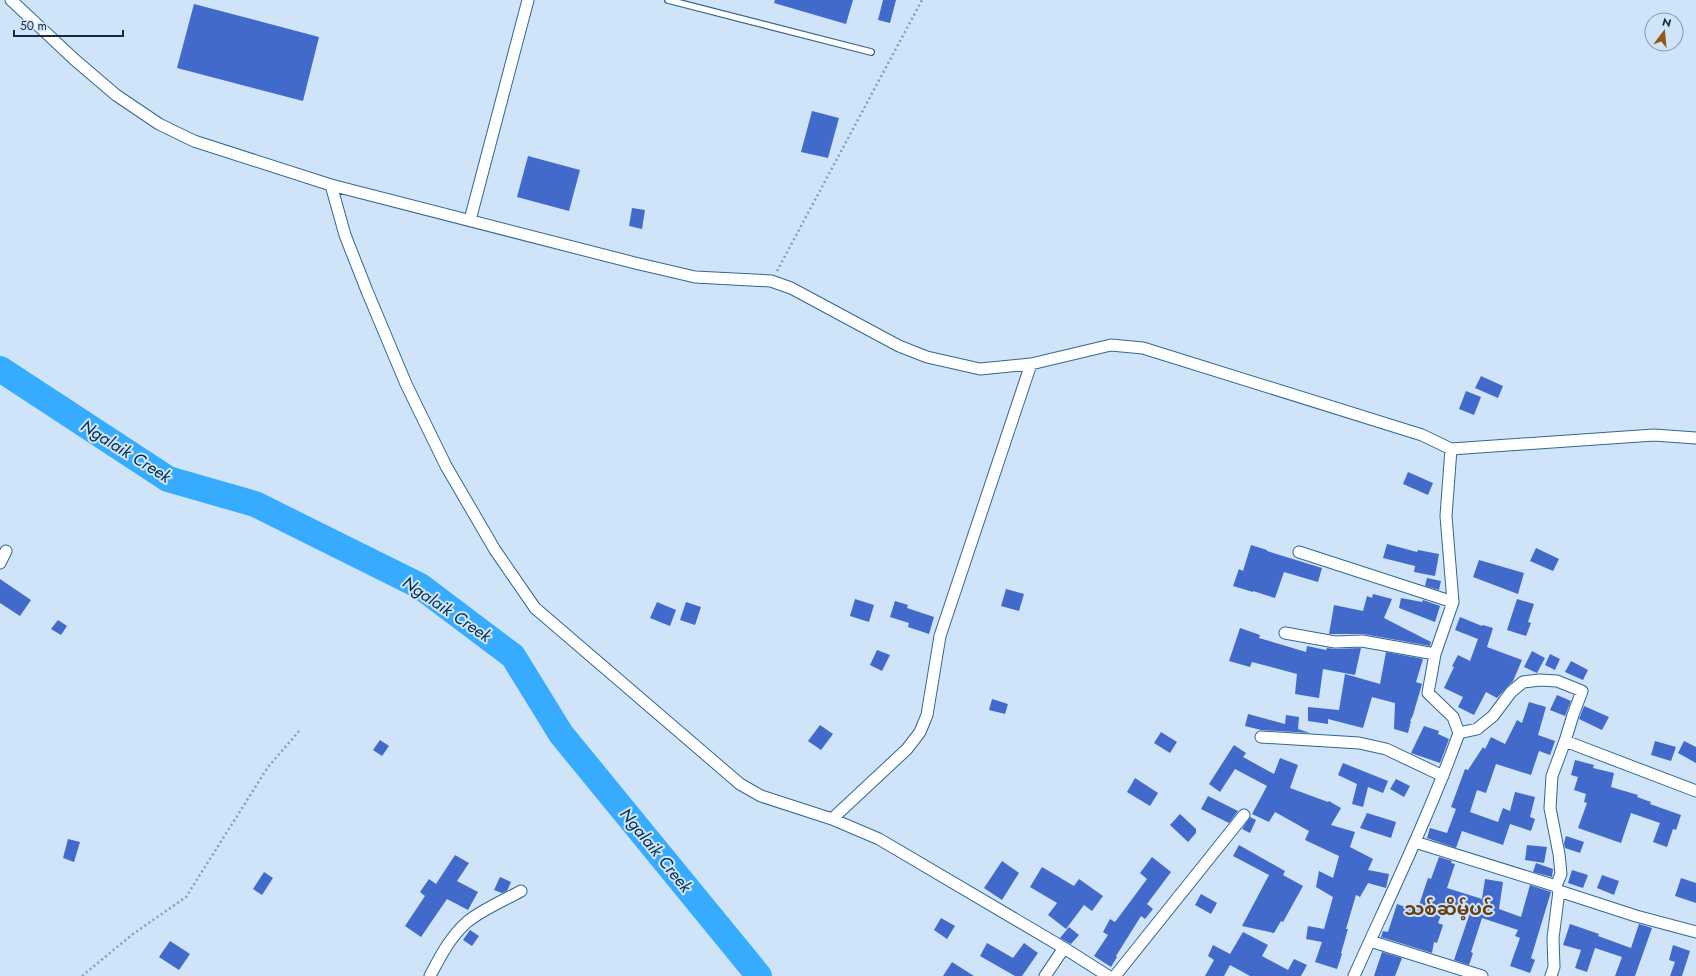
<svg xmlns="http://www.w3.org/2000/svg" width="1696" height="976" viewBox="0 0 1696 976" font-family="Jost,'Noto Sans Myanmar',sans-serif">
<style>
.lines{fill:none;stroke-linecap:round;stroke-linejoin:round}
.river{stroke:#37abfe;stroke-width:26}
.building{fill:#416acb}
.service-casing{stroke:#326791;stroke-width:8}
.minor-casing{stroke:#326791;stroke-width:13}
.path{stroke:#889eb1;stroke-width:2.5;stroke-dasharray:2 3;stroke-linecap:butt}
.service{stroke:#fff;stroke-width:5.5}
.minor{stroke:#fff;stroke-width:11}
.labels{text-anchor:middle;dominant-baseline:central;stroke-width:4;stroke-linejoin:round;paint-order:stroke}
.water-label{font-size:17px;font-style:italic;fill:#002e4e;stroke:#cfe4f8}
.quarter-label{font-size:18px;font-weight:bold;fill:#663f12;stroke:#cfe4f8}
</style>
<rect width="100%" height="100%" fill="#cfe4f8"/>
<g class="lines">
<path class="river" d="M0,369L168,479L255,504L420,586L513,656L561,734L759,976"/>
</g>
<path class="building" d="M775,0H853L846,24L774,3Z
M883,0H896L890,23L878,20Z
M194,4L319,37L303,101L177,68Z
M812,111L839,118L828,158L801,152Z
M528,156L580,170L569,211L517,197Z
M632,208L645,210L642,229L629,226Z
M1481,376L1503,386L1498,398L1475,388Z
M1466,391L1481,397L1474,415L1459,409Z
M1408,472L1433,483L1428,495L1403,484Z
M1387,544L1417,552L1418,550L1439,554L1435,576L1414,572L1415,566L1383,558Z
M1251,545L1267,550V551L1322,568L1318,582L1284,572L1275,598L1253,591V592L1233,586L1239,569L1243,571Z
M1536,548L1559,559L1553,571L1530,561Z
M1479,560L1524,573L1518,594L1473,577Z
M1427,578L1441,581L1439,590L1425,586Z
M0,579L31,600L20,616L0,603Z
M1006,589L1024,594L1019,611L1001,606Z
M1373,594L1392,599L1384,618L1431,642L1430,646L1363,634H1329L1334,605L1363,611L1367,596L1372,598Z
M1401,598L1422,602L1423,600L1440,606L1435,622L1399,608Z
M855,599L874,605L869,622L850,616Z
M1517,599L1534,604L1528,622L1531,623L1526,636L1507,630Z
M895,601L908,605L907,608L934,617L929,634L908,627L909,623L890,617Z
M657,602L676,610L670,626L650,618Z
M686,602L701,607L695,625L680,620Z
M1460,617L1482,626L1483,625L1493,628L1487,647L1522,660L1513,681L1506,688L1497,698L1486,692L1474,715L1458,707L1463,697L1444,688L1454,667L1452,666L1458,655L1470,661L1478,639L1455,630Z
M58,620L67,626L61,635L51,629Z
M1240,628L1260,635L1259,638L1306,652L1307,646L1326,650L1327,648L1335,649L1361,648L1355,675L1323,669L1319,698L1295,694L1297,674L1252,662L1250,667L1229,661Z
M877,650L890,655L882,671L870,665Z
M1532,651L1545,658L1537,673L1524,667Z
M1386,652L1423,659L1416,682L1422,684L1413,715L1410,721H1411L1408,733L1394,729L1395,703L1372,697L1363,728L1328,719V724L1308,721V707L1339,710L1345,674L1380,684Z
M1550,654L1560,659L1555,670L1545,665Z
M1571,661L1588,670L1583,680L1565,672Z
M1557,695L1571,701L1565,716L1550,710Z
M992,699L1008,704L1005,714L989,710Z
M1529,702L1546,707L1538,735L1555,741L1550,755L1539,751L1531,775L1496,764L1486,793L1477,790L1470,812L1498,822L1503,808L1510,811L1515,792L1535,797L1530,817L1535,819L1531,831L1510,824L1503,845L1462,831L1456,848L1427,838L1430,828L1447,833L1456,809L1451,807L1465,769L1468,770L1483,747L1485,749L1491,737L1505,744L1517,720L1522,723Z
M1584,706L1609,717L1602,730L1579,719Z
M1248,714L1285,724L1286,715L1299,717L1298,729L1310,733L1261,730L1245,726Z
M820,725L833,734L821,750L808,741Z
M1424,726L1439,731L1438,734L1449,739L1440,763L1411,753Z
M1161,732L1177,742L1170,753L1154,743Z
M380,740L389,746L382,756L373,750Z
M1655,741L1676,747L1671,761L1651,755Z
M1684,741L1696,747V763L1678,753Z
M1234,745L1246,753L1243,757L1274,774L1280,758L1298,765L1290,788L1328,802L1329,801L1341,808L1331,825L1355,832L1350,847L1373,859L1368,870L1389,874L1386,888L1368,883L1360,897L1356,895L1346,929H1348L1341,953L1342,954L1337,969L1315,962L1322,942L1306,939L1308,926L1324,929L1333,897L1316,887L1319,871L1333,878L1339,856L1305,840L1309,831L1275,812L1269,822L1252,814L1267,786L1235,769L1220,792L1209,784Z
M1575,760L1594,765L1593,768L1614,773L1611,787L1638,795L1637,797L1651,802L1650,804L1681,815L1676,830L1673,829L1667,847L1653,842L1660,823L1631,813L1621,843L1578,828L1587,803L1584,802L1586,794L1574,790L1578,777L1571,775Z
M1343,763L1388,781L1383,793L1368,787L1363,807L1352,804L1357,784L1338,775Z
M1135,778L1158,793L1150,806L1127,792Z
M1396,779L1410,786L1404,797L1390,789Z
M1208,796L1238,811L1229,823L1201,809Z
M1367,813L1396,822L1391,838L1360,828Z
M1180,814L1196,829V833L1188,842L1170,825Z
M1250,817L1256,820L1250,833L1242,829Z
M1566,836L1584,842L1580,853L1565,848L1564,843Z
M68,839L80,842L74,862L63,858Z
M1239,845L1285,871L1283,875L1303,886L1283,922L1281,921L1274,933L1242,926L1269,875L1233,856Z
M1527,845L1547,847L1544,863L1525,860Z
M455,855L469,863L457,881L478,892L468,910L447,899L421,937L405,926L425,896L420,892L429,879L436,884Z
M1152,857L1171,872L1147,904L1153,909L1145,919L1141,916L1116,956L1117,957L1111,967L1094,956L1108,935L1103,932L1110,919L1115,922L1147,879L1140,873Z
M1439,857L1452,861L1451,863L1455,864L1447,888L1482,899L1485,879L1503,882L1499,909L1521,917L1530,885L1551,892L1531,958L1535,960L1530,973L1510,966L1520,938L1515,936L1518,930L1482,918L1471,952L1473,953L1469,965L1454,960L1471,910L1446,902L1438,923L1443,925L1437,943L1434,942L1432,953L1381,937L1383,931L1388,932L1397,904L1417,911L1428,878L1431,879Z
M1002,861L1019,873L1002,900L984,888Z
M1536,863L1553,869L1552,877L1533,872Z
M1042,867L1074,886L1079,879L1103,896L1092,911L1084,905L1066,929L1048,915L1057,903L1030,887Z
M1572,870L1588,875L1583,888L1568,883Z
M264,872L273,878L262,895L253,889Z
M1602,875L1619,881L1614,895L1597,888Z
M500,877L511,882L507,891L502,893L494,890Z
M1681,878L1696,883V903L1675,896Z
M1201,894L1217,903L1211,914L1195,905Z
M941,918L955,926L947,939L934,930Z
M1570,924L1599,934L1598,936L1631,948L1639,924L1652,928L1635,976H1615L1622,957L1595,948L1587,972L1575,968L1581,950L1563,945Z
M1069,927L1079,935L1071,944L1060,938Z
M470,930L479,936L472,946L463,940Z
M1243,932L1268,945L1262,956L1288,970L1294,959L1307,965L1301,976H1250L1230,965L1224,976H1205L1214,960L1208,956L1213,945L1230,954Z
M170,941L190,954L179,970L159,957Z
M987,943L1013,958L1024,943L1038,953L1022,976H1015L980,956Z
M1673,945L1690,951L1682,976H1670L1675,962L1669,960Z
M1382,952L1402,958L1395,976H1374Z
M952,962L974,976H943Z"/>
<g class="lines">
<defs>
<path id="service" d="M668,0L871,52"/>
<path id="minor" d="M11,0L75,60L116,95L159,124L194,141L331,185L345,235L367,291L406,384L446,466L495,550L535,608L740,784L761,796L832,819L879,839L1064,948L1108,976
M331,185L635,263L695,277L771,281L791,288L899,346L927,357L980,369L1031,364L1111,345L1143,348L1422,435L1451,449L1446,516L1453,602L1435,654L1428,693L1453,717L1459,733C1429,816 1390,896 1354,976
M470,220L528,0
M1451,449L1654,435L1696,438
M1299,552L1453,602
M0,563L6,551
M1285,633L1335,642L1362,641L1435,654
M1459,733L1477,729L1493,716L1511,692L1523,682L1540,680L1557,681L1582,691L1573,715L1565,741L1552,776L1550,808L1559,854L1561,874L1556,886L1559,891L1553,938L1554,967L1551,976
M1261,737L1359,743L1386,749L1443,776
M1565,741L1696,791
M832,819L907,749L920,732L927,715L940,636L1031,364
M1415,842L1556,886
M1559,891L1636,916L1696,932
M1370,941L1482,976
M430,976C440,957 450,937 467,922C483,909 503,901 521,891
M1045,976L1064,948
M1115,976L1244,815"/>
</defs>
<use href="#service" class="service-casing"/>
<use href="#minor" class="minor-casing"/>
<path class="path" d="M777,271L922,0
M82,976L133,934L186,897L268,767L300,730"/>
<use href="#service" class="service"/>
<use href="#minor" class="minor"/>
</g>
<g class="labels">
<g class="water-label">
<text transform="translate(126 451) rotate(32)">Ngalaik Creek</text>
<text transform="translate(447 609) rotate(34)">Ngalaik Creek</text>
<text transform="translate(656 850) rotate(51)">Ngalaik Creek</text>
</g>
<g class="quarter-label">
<text x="1449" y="909">သစ်ဆိမ့်ပင်</text>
</g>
</g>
<g transform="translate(1664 32) rotate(16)"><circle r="19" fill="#cfe4f8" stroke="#859aae"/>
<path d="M0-3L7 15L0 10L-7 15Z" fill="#935a16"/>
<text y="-6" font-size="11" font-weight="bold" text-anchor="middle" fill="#152c3e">N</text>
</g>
<path d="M14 30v6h109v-6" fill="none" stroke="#152c3e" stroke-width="2"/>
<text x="20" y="30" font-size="12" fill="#152c3e" stroke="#cfe4f8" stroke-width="3" paint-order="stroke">50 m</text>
</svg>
